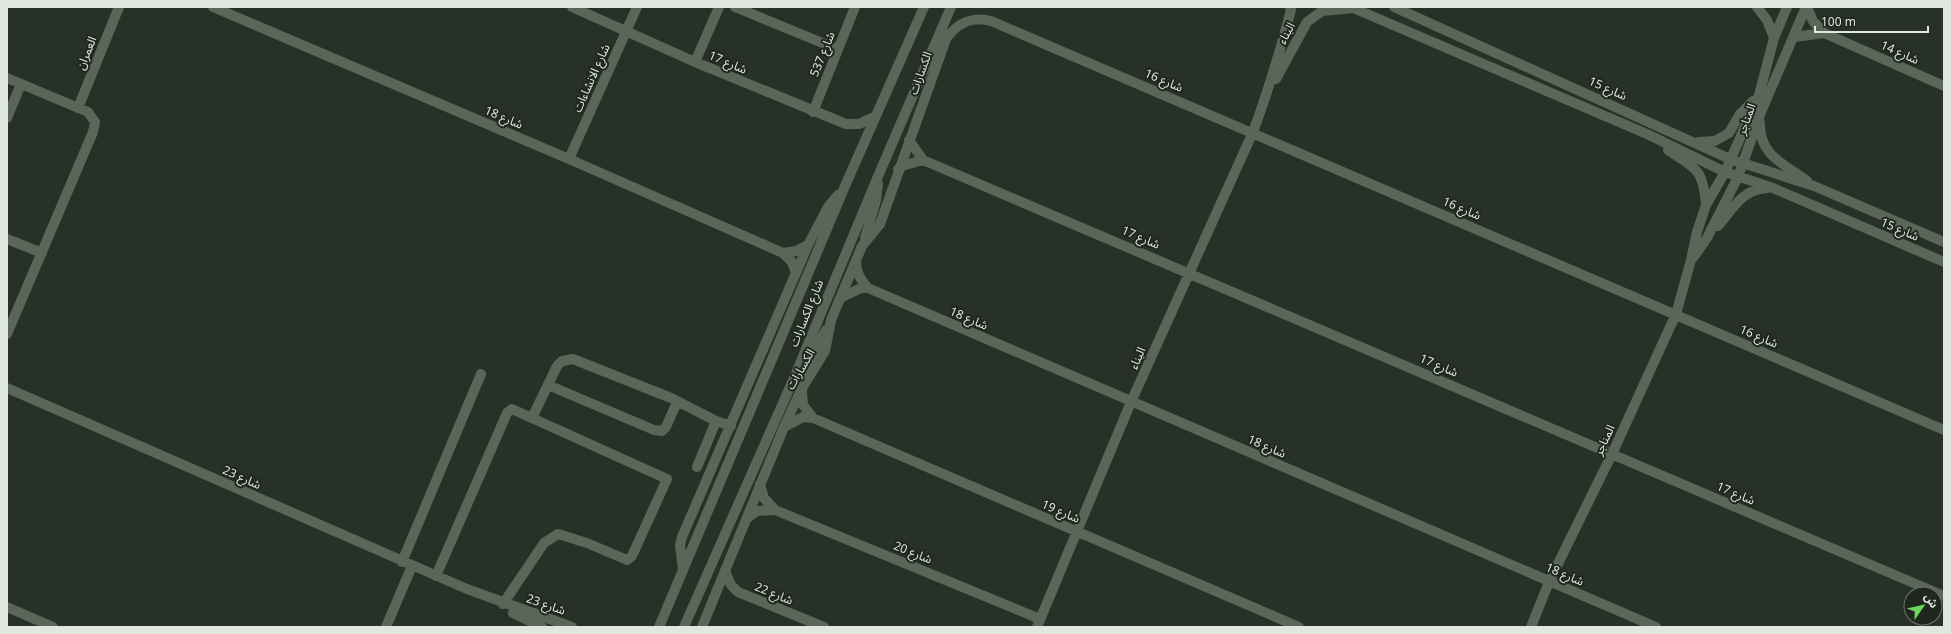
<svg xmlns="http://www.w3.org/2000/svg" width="1951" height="634" viewBox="0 0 1951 634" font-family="'Noto Sans','Noto Sans Arabic',sans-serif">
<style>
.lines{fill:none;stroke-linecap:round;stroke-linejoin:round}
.minor{stroke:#5a6758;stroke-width:10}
.labels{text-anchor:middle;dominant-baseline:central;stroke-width:4;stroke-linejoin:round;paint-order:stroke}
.street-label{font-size:12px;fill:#e0e6e0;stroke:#1f271e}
</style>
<rect width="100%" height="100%" fill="#283127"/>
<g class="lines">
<path class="minor" d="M213,7L569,159L783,253L792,262L796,273
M572,7L695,62L846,124H859L876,116
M735,7L837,49
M1351,7L1647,134L1725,172L1773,188L1944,262
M1394,7L1730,159L1814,186L1944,242
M1757,7L1767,20L1774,38
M1807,7L1813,21L1824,33L1944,86
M1794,37L1824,33
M695,62L719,7
M7,78L88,112L95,122L93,132L7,334
M1276,79L1307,22L1322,11L1354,8
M78,108L119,7
M813,112L855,7
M7,118L21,84
M1760,123C1759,156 1785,164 1807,181
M909,140L923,160L1944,596
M1698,142L1715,141L1729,133L1740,114L1753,101
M1668,150C1696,169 1703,168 1706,205
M569,159L637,7
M898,169L905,165L923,160
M1718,226C1733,209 1742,189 1767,188
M865,238L876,200L878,184
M7,239L42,253
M783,253L796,251L808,245
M1693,258L1707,238L1738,177L1761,112L1806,7
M856,262C856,273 861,280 868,288
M842,297L861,288H868L1656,627
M800,372L807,363L826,330
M548,385L654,430L662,431L666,427L677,402
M7,388L467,589L572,627
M802,391L803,405L813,418
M532,418L557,366L562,361L573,359L671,398L716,421L731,426
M784,427L803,417L813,418L1299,627
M697,467L716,421
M760,484L764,498L775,510L1040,619
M746,519L757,511L775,510
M402,562L481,374
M683,570L680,545L682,537L808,245L828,207L838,195
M725,571L731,585L738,592L824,627
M436,576L507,413L512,409L667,479L632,556L627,560L587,543L558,534L544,543L503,604
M7,607L53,627
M513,613L542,627
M386,627L412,566
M659,627L845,186L924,7
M684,627L794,378L879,174L951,7
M702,627L784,427L801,390L825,351L831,320L862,246L880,224L946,39C957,23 973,16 991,21L1944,430
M1037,627L1131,402L1253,132C1268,92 1280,51 1291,10L1290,7
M1531,627L1549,582L1612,454L1676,314L1691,260L1697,232L1706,205L1725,172L1759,95L1774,38L1787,7"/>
</g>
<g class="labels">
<g class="street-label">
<text transform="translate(1286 33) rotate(-61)">البناء</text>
<text transform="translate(1900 52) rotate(24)">شارع 14</text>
<text transform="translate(86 53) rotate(-68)">العمران</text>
<text transform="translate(822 54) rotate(-68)">شارع 537</text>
<text transform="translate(728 62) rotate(23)">شارع 17</text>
<text transform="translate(920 73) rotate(-70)">الكسارات</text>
<text transform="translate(591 78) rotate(-66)">شارع الانشاءات</text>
<text transform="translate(1164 80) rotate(23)">شارع 16</text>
<text transform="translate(1608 88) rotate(24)">شارع 15</text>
<text transform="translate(504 117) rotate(23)">شارع 18</text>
<text transform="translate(1746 119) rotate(-70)">المناجر</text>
<text transform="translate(1462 208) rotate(23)">شارع 16</text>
<text transform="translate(1900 229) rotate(23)">شارع 15</text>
<text transform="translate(1141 237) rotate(23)">شارع 17</text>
<text transform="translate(806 313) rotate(-68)">شارع الكسارات</text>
<text transform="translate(969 318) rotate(23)">شارع 18</text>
<text transform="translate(1759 336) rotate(23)">شارع 16</text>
<text transform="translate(1137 358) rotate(-66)">البناء</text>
<text transform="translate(1439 365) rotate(23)">شارع 17</text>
<text transform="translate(800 369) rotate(-60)">الكسارات</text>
<text transform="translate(1604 440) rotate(-65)">المناجر</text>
<text transform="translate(1267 446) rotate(23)">شارع 18</text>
<text transform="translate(242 477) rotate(24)">شارع 23</text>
<text transform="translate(1736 493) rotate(23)">شارع 17</text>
<text transform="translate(1061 511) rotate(23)">شارع 19</text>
<text transform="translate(913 552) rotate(22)">شارع 20</text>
<text transform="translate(1565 574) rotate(23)">شارع 18</text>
<text transform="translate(774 593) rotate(22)">شارع 22</text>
<text transform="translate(546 604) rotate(19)">شارع 23</text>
</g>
</g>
<rect width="1951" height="634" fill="none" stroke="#e0e6e0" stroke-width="16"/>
<g transform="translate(1923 606) rotate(56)"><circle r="19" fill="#1f271e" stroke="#6c736c"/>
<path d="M0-3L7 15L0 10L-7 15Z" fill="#6dd361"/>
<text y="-6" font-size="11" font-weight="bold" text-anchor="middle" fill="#e0e6e0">ش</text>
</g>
<path d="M1815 26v6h113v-6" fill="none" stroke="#e0e6e0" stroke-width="2"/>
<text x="1821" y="26" font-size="12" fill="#e0e6e0" stroke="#1f271e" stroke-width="3" paint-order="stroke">100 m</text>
</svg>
